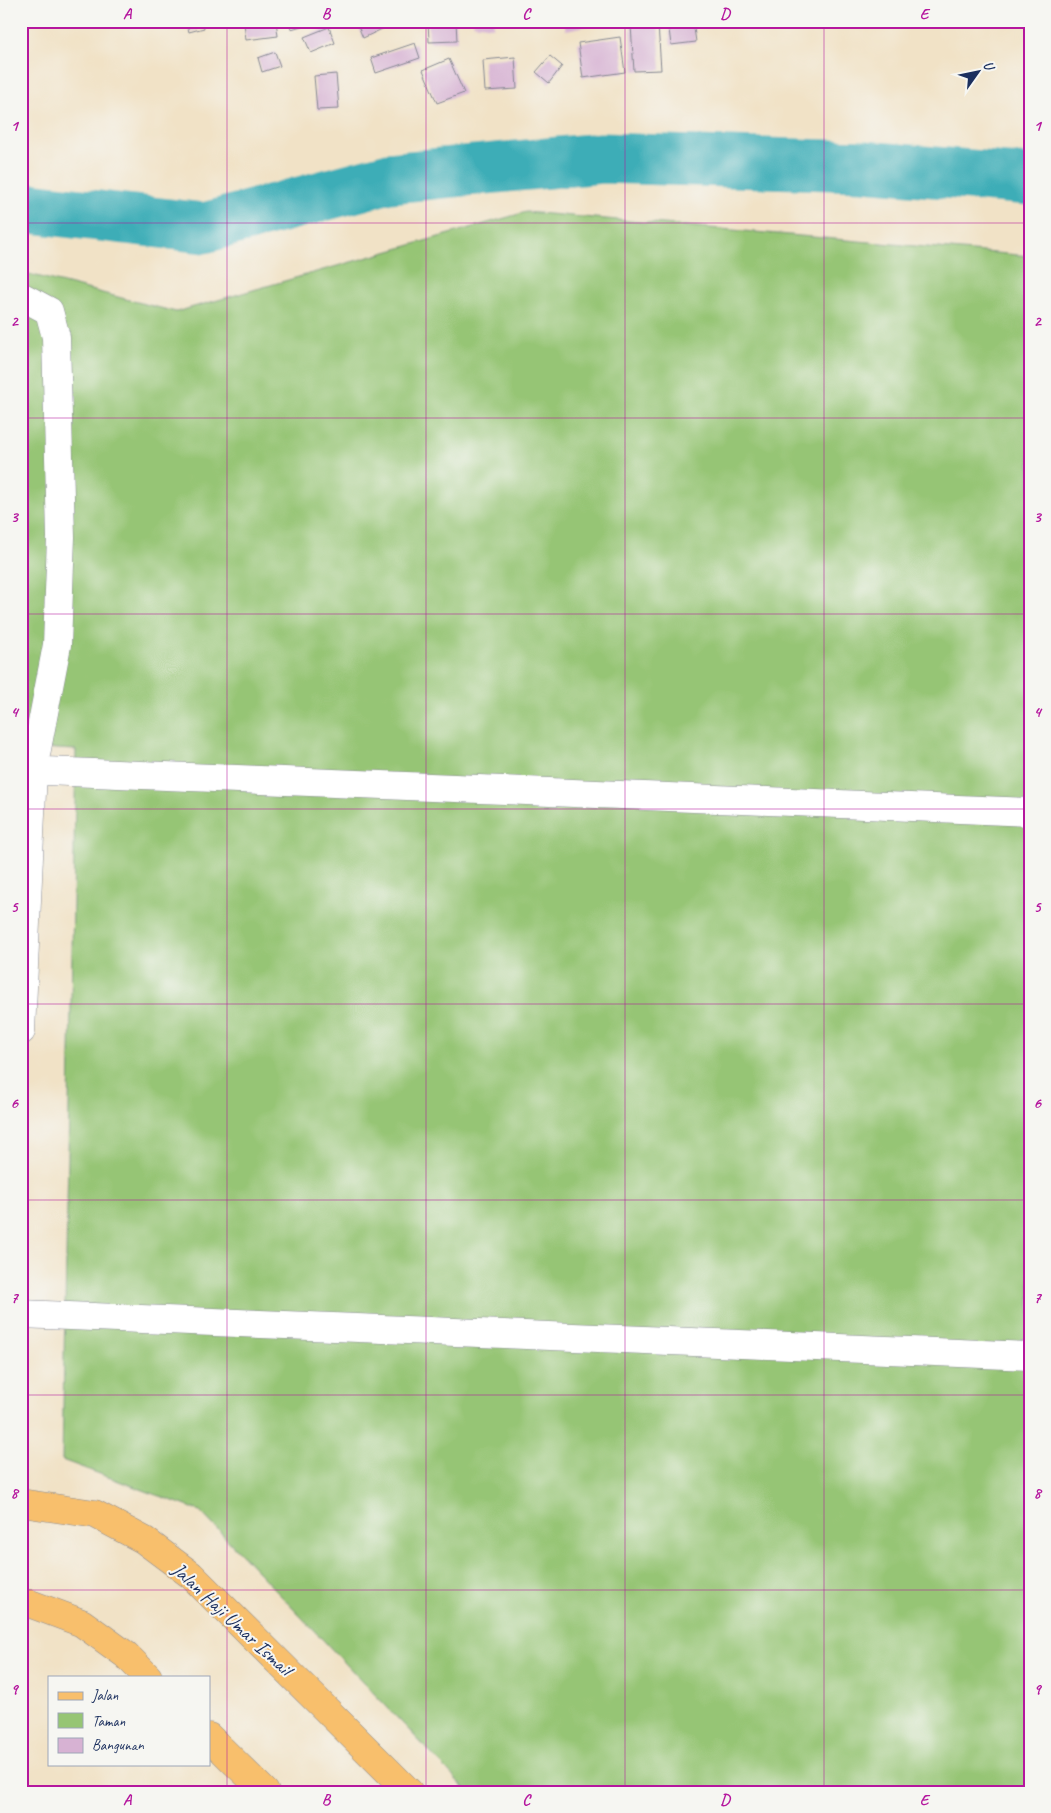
<svg xmlns="http://www.w3.org/2000/svg" width="1051" height="1813" viewBox="0 0 1051 1813" font-family="Caveat,sans-serif">
<style>
.green{fill:#96c574;stroke:#587a69}
.lines{fill:none;stroke-linecap:round;stroke-linejoin:round}
.river{stroke:#3cadb7;stroke-width:51}
.building{fill:#d7b2d3}
.minor-casing{stroke:#868892;stroke-width:29}
.major-casing{stroke:#868892;stroke-width:29}
.minor{stroke:#fff;stroke-width:28}
.major{stroke:#f8bf6c;stroke-width:28}
.grid{fill:none;stroke:#b5179e;stroke-width:1;stroke-opacity:0.55}
.labels{text-anchor:middle;dominant-baseline:central;stroke-width:4;stroke-linejoin:round;paint-order:stroke}
.street-label{font-size:20px;fill:#1b2f5e;stroke:#f6f6f2}
.neatline{fill:none;stroke:#b5179e;stroke-width:2}
.grid-label{font-size:16px;text-anchor:middle;font-weight:bold;fill:#b5179e}
</style>
<rect width="100%" height="100%" fill="#f6f6f2"/>
<filter id="ink" filterUnits="userSpaceOnUse"><feTurbulence type="fractalNoise" baseFrequency=".02" numOctaves="2"/><feDisplacementMap in="SourceGraphic" scale="10" xChannelSelector="R" yChannelSelector="G"/><feConvolveMatrix kernelMatrix="1 2 1 2 8 2 1 2 1" color-interpolation-filters="sRGB"/></filter>
<filter id="wash" filterUnits="userSpaceOnUse"><feTurbulence type="fractalNoise" baseFrequency=".0096" numOctaves="4" result="noise"/><feDisplacementMap in="SourceGraphic" scale="20" xChannelSelector="R" yChannelSelector="G"/><feGaussianBlur stdDeviation="1.12" result="paint"/><feColorMatrix in="noise" values="0 0 0 0 0 0 0 0 0 0 0 0 0 0 0 0 0 1.4 0 .05"/><feComposite in="paint" operator="in"/></filter>
<g filter="url(#wash)">
<rect width="100%" height="100%" fill="#f1e2c6"/>
<path class="green" d="M526,212L1030,256V1792H468L200,1511L62,1460L76,750L21,747V272L176,312Z"/>
<g class="lines">
<path class="river" d="M21,207L204,228L389,178L602,158L863,166L1030,180"/>
</g>
<g id="blocks">
<path class="building" d="M186,21H203L204,28L189,32Z
M255,21H276L278,36L246,40L244,23Z
M289,21H308L309,24L291,29Z
M356,21H399L363,38Z
M428,21H456L457,41L429,42Z
M474,21H494L493,27L473,24Z
M564,21H607V22L566,30Z
M668,21H693L696,42L671,45Z
M658,24L661,70L634,71L631,25Z
M329,27L335,43L311,53L304,37Z
M620,37L625,72L583,78L578,43Z
M415,43L420,58L376,73L371,58Z
M275,52L280,66L262,72L258,58Z
M550,56L562,66L549,83L536,72Z
M515,57L517,89L485,91L483,60Z
M449,59L464,93L437,103L423,70Z
M336,74L339,109L317,110L314,76Z"/>
</g>
</g>
<g filter="url(#ink)">
<use href="#blocks" fill-opacity="0" stroke="#868892" stroke-width="1"/>
<g class="lines">
<defs>
<path id="minor" d="M21,296L49,311L56,337L61,537L57,645L33,770L21,1031
M21,770L1030,812
M21,1314L1030,1356"/>
<path id="major" d="M21,1503L95,1514L144,1540L191,1575L409,1792
M21,1603L31,1604L82,1623L126,1655L148,1677
M209,1737L265,1792"/>
</defs>
<use href="#minor" class="minor-casing"/>
<use href="#major" class="major-casing"/>
<use href="#minor" class="minor"/>
<use href="#major" class="major"/>
</g>
</g>
<path class="grid" d="M227,21V1792M426,21V1792M625,21V1792M824,21V1792M21,223H1030M21,418H1030M21,614H1030M21,809H1030M21,1004H1030M21,1200H1030M21,1395H1030M21,1590H1030"/>
<g class="labels">
<g class="street-label">
<text transform="translate(232 1619) rotate(43)">Jalan Haji Umar Ismail</text>
</g>
</g>
<rect width="1051" height="1813" fill="none" stroke="#f6f6f2" stroke-width="55"/>
<rect x="48" y="1676" width="162" height="90" fill="#f6f6f2" stroke="#9ea6b7"/>
<rect x="58" y="1692" width="25" height="8" fill="#f8bf6c" stroke="#9ea6b7"/>
<text x="92" y="1700" font-size="15" fill="#1b2f5e">Jalan</text>
<rect x="58" y="1713" width="25" height="15" fill="#96c574" stroke="#9ea6b7"/>
<text x="92" y="1726" font-size="15" fill="#1b2f5e">Taman</text>
<rect x="58" y="1738" width="25" height="15" fill="#d7b2d3" stroke="#9ea6b7"/>
<text x="92" y="1750" font-size="15" fill="#1b2f5e">Bangunan</text>
<g transform="translate(978 72) rotate(57)" stroke="#f6f6f2" stroke-width="4" paint-order="stroke">
<path d="M0-4L9 19L0 12L-9 19Z" fill="#1b2f5e"/>
<text y="-8" font-size="14" font-weight="bold" text-anchor="middle" fill="#1b2f5e">U</text>
</g>
<rect x="28" y="28" width="996" height="1758" class="neatline"/>
<g class="grid-label">
<text x="127" y="19">A</text>
<text x="326" y="19">B</text>
<text x="526" y="19">C</text>
<text x="725" y="19">D</text>
<text x="924" y="19">E</text>
<text x="14" y="131">1</text>
<text x="1037" y="131">1</text>
<text x="14" y="326">2</text>
<text x="1037" y="326">2</text>
<text x="14" y="522">3</text>
<text x="1037" y="522">3</text>
<text x="14" y="717">4</text>
<text x="1037" y="717">4</text>
<text x="14" y="912">5</text>
<text x="1037" y="912">5</text>
<text x="14" y="1108">6</text>
<text x="1037" y="1108">6</text>
<text x="14" y="1303">7</text>
<text x="1037" y="1303">7</text>
<text x="14" y="1498">8</text>
<text x="1037" y="1498">8</text>
<text x="14" y="1694">9</text>
<text x="1037" y="1694">9</text>
<text x="127" y="1805">A</text>
<text x="326" y="1805">B</text>
<text x="526" y="1805">C</text>
<text x="725" y="1805">D</text>
<text x="924" y="1805">E</text>
</g>
</svg>
